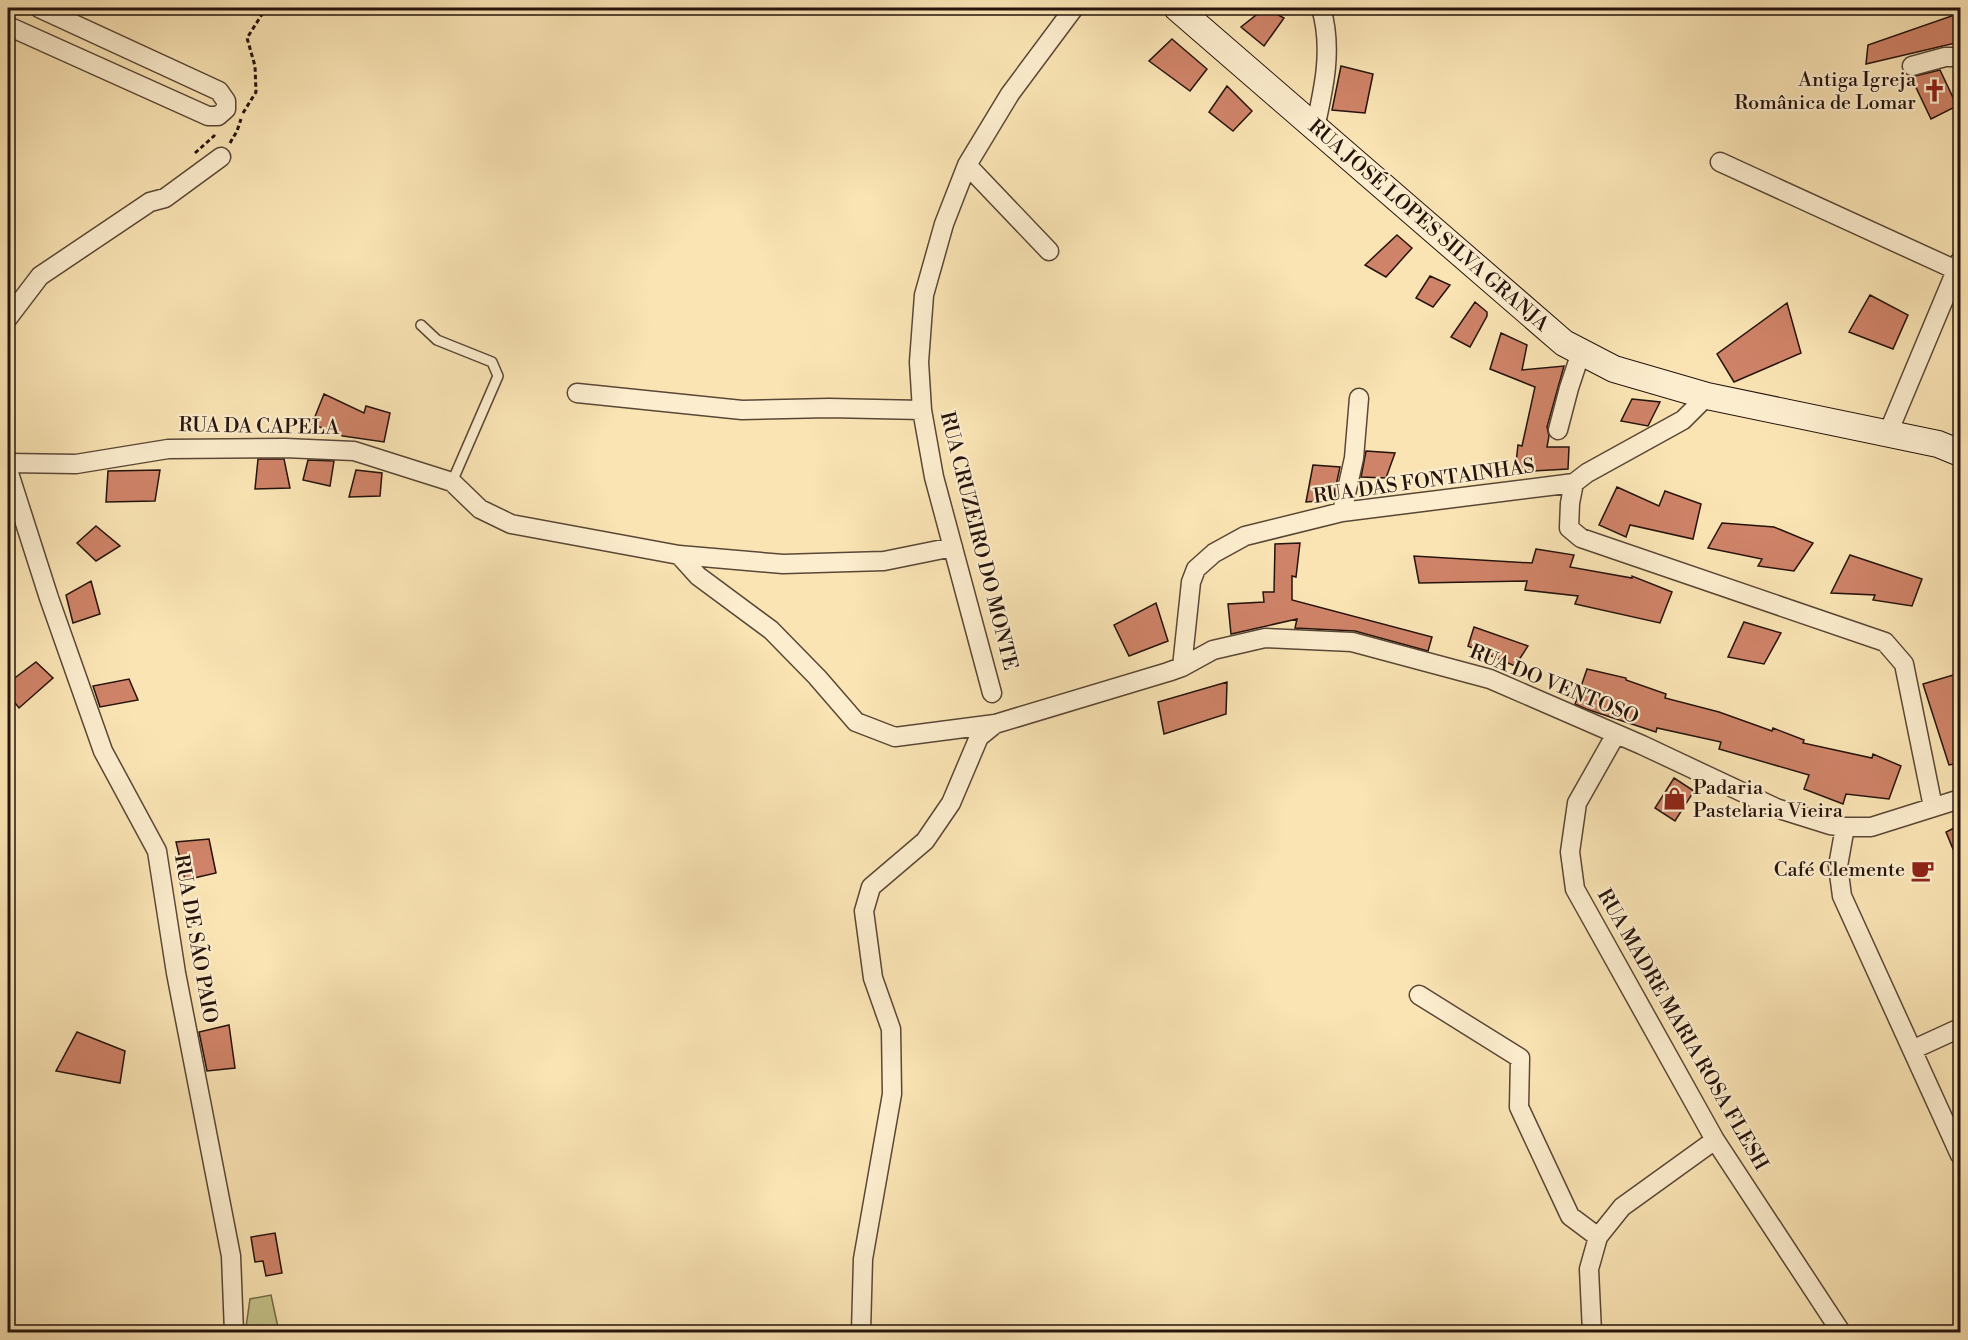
<svg xmlns="http://www.w3.org/2000/svg" width="1968" height="1340" viewBox="0 0 1968 1340" font-family="'Libre Bodoni',serif">
<style>
.green{fill:#c4c289;stroke:#746a4a;stroke-width:1.5}
.building{fill:#cf8368;stroke:#25130c;stroke-width:1.5}
.lines{fill:none;stroke-linecap:round;stroke-linejoin:round}
.lane-casing{stroke:#5a4736;stroke-width:12}
.street-casing{stroke:#5a4736;stroke-width:21}
.secondary-casing{stroke:#25130c;stroke-width:28}
.path{stroke:#25130c;stroke-width:3;stroke-dasharray:4.5 3;stroke-linecap:butt}
.lane{stroke:#fcedce;stroke-width:9}
.street{stroke:#fcedce;stroke-width:18}
.secondary{stroke:#fcedce;stroke-width:26}
.labels{text-anchor:middle;dominant-baseline:central;stroke-width:4.5;stroke-linejoin:round;paint-order:stroke}
.poi-label{font-size:20px;fill:#25130c;stroke:#fcedce;text-anchor:end}
.street-label{font-size:20px;fill:#25130c;stroke:#fcedce}
</style>
<rect width="100%" height="100%" fill="#fae4b4"/>
<filter id="stains"><feTurbulence type="fractalNoise" baseFrequency=".00333" numOctaves="4"/><feColorMatrix values="0 0 0 0 .2 0 0 0 0 .09 0 0 0 0 .02 0 0 0 .5 -.17"/></filter>
<radialGradient id="worn" r=".72"><stop offset=".6" stop-color="#630" stop-opacity="0"/><stop offset="1" stop-color="#630" stop-opacity=".3"/></radialGradient>
<path class="green" d="M271,1295L279,1332H251L250,1327H246L250,1299Z"/>
<path class="building" d="M1265,8L1284,18L1264,46L1241,27Z
M1960,13V42L1866,64L1868,45Z
M1172,39L1207,69L1190,91L1149,61Z
M1341,66L1373,74L1365,113L1332,110Z
M1940,70L1957,106L1931,119L1911,77Z
M1227,86L1252,111L1233,131L1209,112Z
M1397,235L1412,248L1386,277L1365,265Z
M1430,276L1450,285L1433,307L1416,298Z
M1870,295L1908,315L1893,349L1849,332Z
M1475,302L1487,312V316L1470,347L1451,337Z
M1787,303L1801,353L1734,382L1717,354Z
M1501,333L1527,345L1522,370L1564,366L1547,427L1549,436L1547,447H1569L1568,469L1515,472L1518,445L1522,446L1535,387L1490,369Z
M324,394L364,413L366,406L390,413L384,442L343,436L312,424Z
M1632,399L1660,402L1648,426L1621,421Z
M1366,451L1395,453L1386,478L1361,477Z
M258,459H284L290,488L255,489Z
M308,460L334,461L330,486L303,480Z
M1313,465L1340,467L1333,500L1306,502Z
M160,470L155,501L106,502L108,471Z
M356,470L382,473L380,496L349,497Z
M1617,487L1659,506L1665,491L1701,504L1693,539L1630,525L1626,537L1599,525Z
M1722,523L1774,527L1813,543L1794,571L1758,566L1762,559L1708,548Z
M96,526L120,546L96,561L77,543Z
M1300,543L1296,577L1292,576V600L1432,637L1428,651L1355,631L1295,628L1297,619L1231,634L1228,604L1264,602L1263,592H1274L1275,544Z
M1536,549L1574,555L1570,567L1632,578V576L1672,592L1660,623L1575,604L1578,596L1525,590L1527,581L1419,583L1414,556L1532,563Z
M1850,555L1922,579L1912,606L1873,600L1875,595L1831,593Z
M91,581L100,614L73,623L66,595Z
M1156,603L1168,641L1129,656L1114,625Z
M1744,622L1781,633L1764,664L1728,657Z
M1474,627L1528,646L1515,666L1468,646Z
M36,662L53,678L19,708L8,694V683Z
M1587,669L1626,678V680L1666,694L1665,698L1719,712L1772,731L1773,728L1804,740L1803,743L1872,758L1873,754L1901,766L1889,799L1846,794L1843,804L1804,789L1809,775L1719,749L1721,742L1657,728L1656,732L1586,709L1575,704Z
M1960,673V763L1949,765L1923,684Z
M129,679L138,700L100,707L93,686Z
M1227,682L1226,714L1164,734L1158,702Z
M1674,778L1694,791L1675,821L1655,808Z
M1960,825V866L1946,832Z
M209,839L216,873L185,880L176,842Z
M229,1025L235,1068L207,1071L199,1032Z
M77,1032L125,1051L120,1083L56,1071Z
M275,1233L282,1273L266,1276L263,1261L255,1262L251,1237Z"/>
<g class="lines">
<defs>
<path id="lane" d="M421,325L437,340L492,362L498,376L452,482"/>
<path id="street" d="M8,26L208,116H218L226,109V101L219,91L39,8
M1912,66L1945,57H1960
M1315,128C1324,88 1333,48 1321,8
M1720,162L1956,270
M967,165L1049,251
M8,318L40,276L150,202L165,198L221,157
M577,393L742,410L829,408L922,410
M1558,430L1569,388L1581,352
M1888,433L1960,261
M8,463L76,464L168,449L285,448L354,451L452,482L480,509L511,524L679,555L698,576L771,630L817,677L856,722L895,737L995,724L1168,672L1182,667L1213,650L1265,638L1352,642L1490,679L1642,745L1776,808L1830,825L1845,827H1871L1960,799
M8,470L49,598L103,751L157,851L176,973L231,1256L234,1332
M1574,483L1570,503L1569,528L1581,538L1885,642L1904,664L1933,807
M1342,512L1354,458L1359,398
M679,555L783,564L884,561L953,547
M1182,667L1191,582L1196,569L1214,553L1245,536L1342,512L1574,483L1587,473L1683,420L1707,396
M992,693L934,477L922,410L919,362L924,295L944,224L967,165L1010,94L1074,8
M1616,734L1577,803L1570,852L1575,889L1715,1140L1841,1332
M1845,827L1838,866L1842,896L1960,1155
M1419,995L1520,1058L1519,1107L1570,1216L1598,1237
M1912,1050L1960,1028
M861,1332L863,1259L892,1094L891,1029L873,978L864,911L871,887L925,841L951,803L979,737L995,724
M1592,1332L1589,1269L1598,1237L1622,1207L1715,1140"/>
<path id="secondary" d="M1177,8L1564,343L1614,369L1707,396L1938,444L1960,453"/>
</defs>
<use href="#lane" class="lane-casing"/>
<use href="#street" class="street-casing"/>
<use href="#secondary" class="secondary-casing"/>
<path class="path" d="M243,113L256,92L255,66L247,38L266,8
M230,143L237,131L241,119
M195,153L214,136L215,132"/>
<use href="#lane" class="lane"/>
<use href="#street" class="street"/>
<use href="#secondary" class="secondary"/>
</g>
<defs>
<symbol id="church-bare" viewBox="-9 -9 18 18"><path d="M-1.2-6h2.4v3.5h3.3v2.4h-3.3V6h-2.4V-.1h-3.3v-2.4h3.3Z" fill="#8f2418" stroke="#fcedce" stroke-width="2.5" paint-order="stroke"/></symbol>
<symbol id="shop-bare" viewBox="-9 -9 18 18"><path d="M-5-2.5h2.3a2.7 3.5 0 0 1 5.4 0H5L5.5 6h-11ZM-1.5-2.5h3a1.5 2.3 0 0 0-3 0Z" fill="#8f2418" stroke="#fcedce" stroke-width="2.5" paint-order="stroke"/></symbol>
<symbol id="cafe-bare" viewBox="-9 -9 18 18"><path d="M-5.5-4.5H6V0H3Q3 3.5 0 3.5H-2.5Q-5.5 3.5-5.5 0ZM3-3.2v2h1.7v-2ZM-6 4.5H4V6H-6Z" fill="#8f2418" stroke="#fcedce" stroke-width="2.5" paint-order="stroke"/></symbol>
</defs>
<g fill-rule="evenodd">
<use href="#church-bare" x="1918" y="74" width="33" height="33"/>
<use href="#shop-bare" x="1658" y="782" width="33" height="33"/>
<use href="#cafe-bare" x="1906" y="854" width="33" height="33"/>
</g>
<g class="labels">
<g class="poi-label">
<text x="1916" y="80">Antiga Igreja<tspan x="1916" dy="23">Românica de Lomar</tspan></text>
<text x="1693" y="788" text-anchor="start">Padaria<tspan x="1693" dy="23">Pastelaria Vieira</tspan></text>
<text x="1905" y="870">Café Clemente</text>
</g>
<g class="street-label">
<text transform="translate(1428 226) rotate(41)">RUA JOSÉ LOPES SILVA GRANJA</text>
<text transform="translate(259 427) rotate(1)">RUA DA CAPELA</text>
<text transform="translate(1424 482) rotate(-8)">RUA DAS FONTAINHAS</text>
<text transform="translate(978 541) rotate(76)">RUA CRUZEIRO DO MONTE</text>
<text transform="translate(1554 685) rotate(22)">RUA DO VENTOSO</text>
<text transform="translate(195 939) rotate(80)">RUA DE SÃO PAIO</text>
<text transform="translate(1682 1030) rotate(60)">RUA MADRE MARIA ROSA FLESH</text>
</g>
</g>
<rect width="1968" height="1340" fill="none" stroke="#fae4b4" stroke-width="30"/>
<rect x="9" y="9" width="1950" height="1322" fill="none" stroke="#25130c" stroke-width="3"/>
<rect x="15" y="15" width="1938" height="1310" fill="none" stroke="#25130c" stroke-width="1.5"/>
<rect width="100%" height="100%" filter="url(#stains)"/>
<rect width="100%" height="100%" fill="url(#worn)"/>
</svg>
